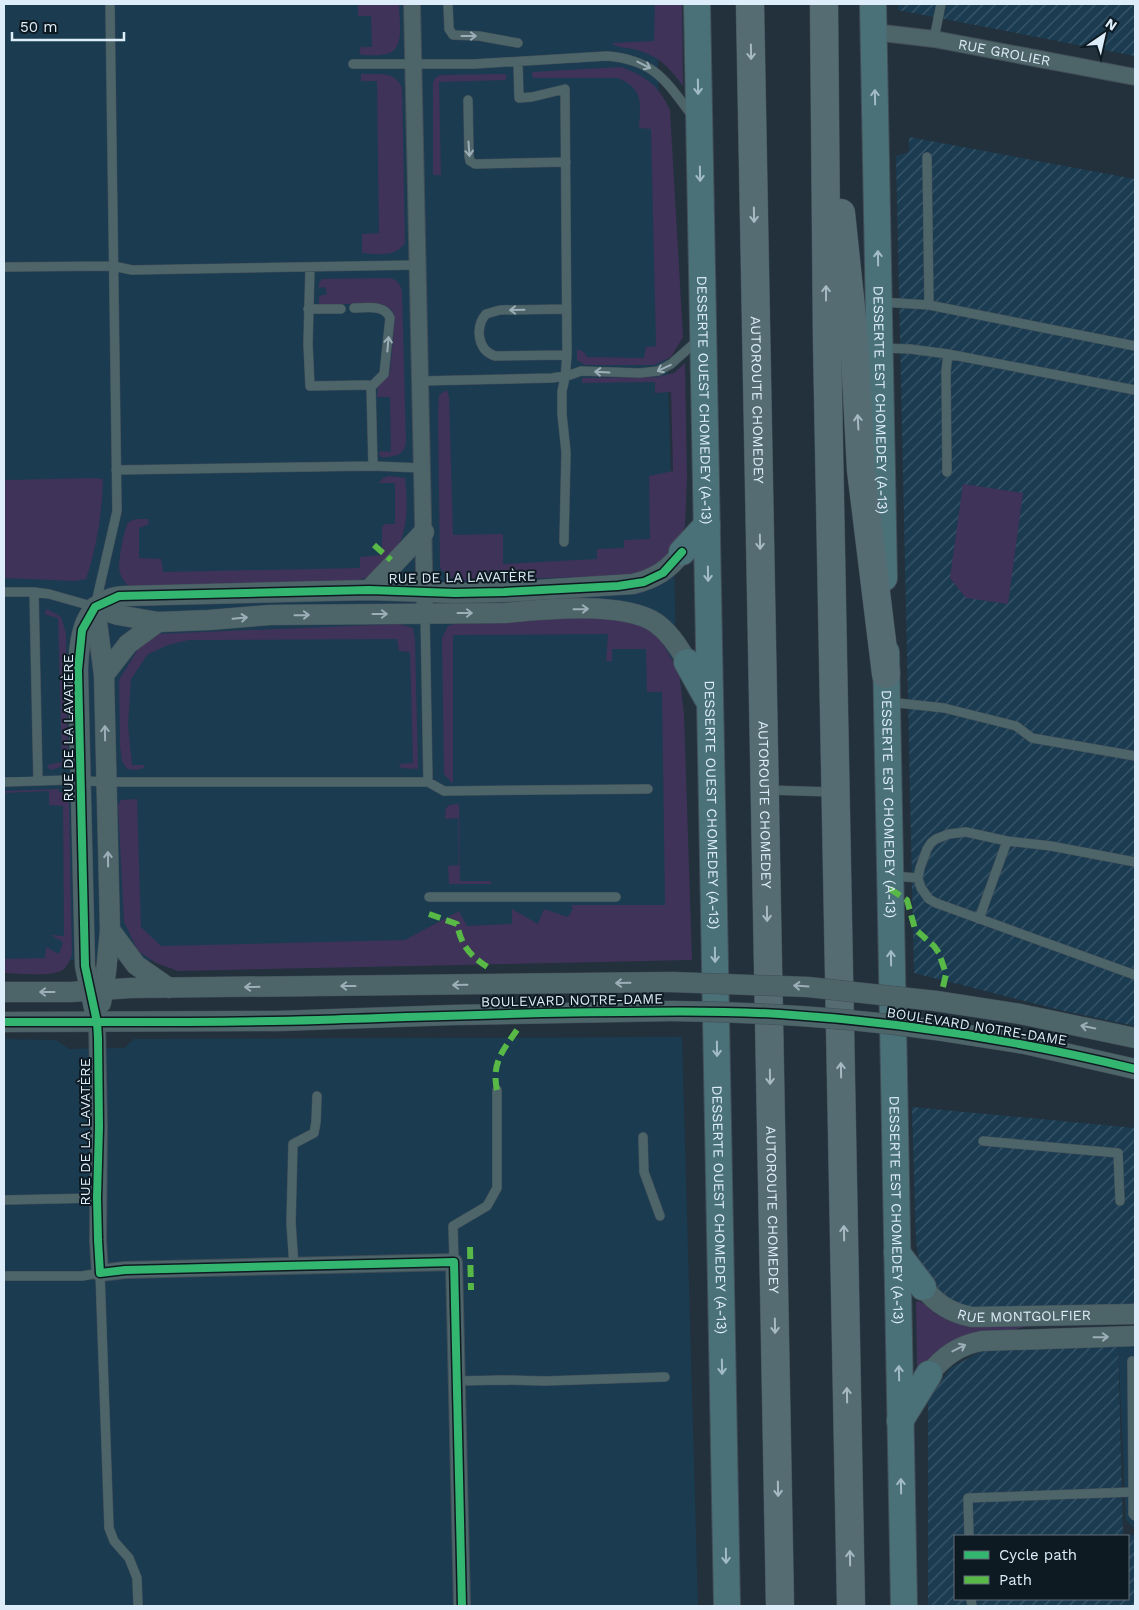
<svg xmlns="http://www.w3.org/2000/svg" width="1139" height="1610" viewBox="0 0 1139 1610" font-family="'Work Sans',sans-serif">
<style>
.built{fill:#1b3b51}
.industrial{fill:url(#industrial-furrows);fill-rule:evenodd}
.grass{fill:#3f3359}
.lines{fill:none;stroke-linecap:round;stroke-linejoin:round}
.service-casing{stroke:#424e58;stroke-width:10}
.minor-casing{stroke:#424e58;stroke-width:18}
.tertiary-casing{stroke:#424e58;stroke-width:21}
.primary-casing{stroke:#424e58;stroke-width:28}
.motorway-casing{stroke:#424e58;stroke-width:29}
.service{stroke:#4d6469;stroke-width:9}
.minor{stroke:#4d6469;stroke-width:16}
.tertiary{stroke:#4d6469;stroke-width:20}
.primary{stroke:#4a7178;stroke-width:26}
.motorway{stroke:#556c73;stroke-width:28}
.tertiary-bridge-casing{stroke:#424e58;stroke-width:21;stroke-linecap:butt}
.tertiary-bridge{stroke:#4d6469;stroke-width:20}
.quiet{stroke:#58b947;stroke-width:6;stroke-dasharray:12 6;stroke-linecap:butt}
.cycleway-casing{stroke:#0e1a22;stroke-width:11}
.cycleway{stroke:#33b770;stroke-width:8}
.oneway{stroke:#9cafb8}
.oneway2{stroke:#a7b9c3}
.oneway3{stroke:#a2bbc5}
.labels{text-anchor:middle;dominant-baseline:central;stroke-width:4;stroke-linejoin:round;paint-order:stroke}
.street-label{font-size:14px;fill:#ddedf9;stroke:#0e1a22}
</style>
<defs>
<pattern id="industrial-furrows" width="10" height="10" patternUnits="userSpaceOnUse" patternTransform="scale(1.25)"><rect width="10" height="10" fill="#1b3b51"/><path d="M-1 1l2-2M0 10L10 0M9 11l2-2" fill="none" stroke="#3c586b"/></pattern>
</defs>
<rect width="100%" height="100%" fill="#22313c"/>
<path class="built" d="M4,4H656L675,602L681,950L167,961L64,960L4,962Z
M682,1037L698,1606H4V1039L56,1040L69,1049L124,1048L134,1039Z
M1118,1343H1135V1529L1126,1520Z"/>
<path class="industrial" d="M898,4H1135V56L898,10Z
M909,137L1135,179V1026L1064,1011L914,973L896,156L909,152Z
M912,1107L1135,1128V1308L975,1311L951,1301L935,1287L919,1260L916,1242Z
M1118,1343L1123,1535H1135V1606H928V1401L950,1368L987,1348ZM955,1536H1128V1599H955Z"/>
<path class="grass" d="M358,4H399C399,19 406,51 386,54C378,56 369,55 361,55L359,51L361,47H372L371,16H358Z
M655,4H682L683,86C669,67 660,57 637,50C627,47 620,49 611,43L654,41Z
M621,67C647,77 658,85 670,110L683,337L671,357L654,365H585L577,360V349L584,352L587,357L644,358L646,347L656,346L651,129L639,128C640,103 645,90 618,78H533L532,72Z
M361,74C379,75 393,70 402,87L405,243C395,258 378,254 362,253V234L379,233L377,81H361Z
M505,74L507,77L505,80L439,82L441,175H433V83L435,78L441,75Z
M389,278C397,279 399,283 402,290L406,443C403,457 393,457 381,457L379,454L380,451L391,452L390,397H377L378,387L390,372L395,317L392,310L382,304H319V296L327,294L325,287L319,288V282L322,279Z
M685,363L687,479L685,526L675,547L659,564L638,575L457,581L447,575L440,568L438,414L439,395L447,390L449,397L453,535L503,534V564L597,559V549L624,548V540L650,539L649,476L673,471L671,392L655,393V382L582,383V378L657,377L674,373Z
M388,476L405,478C409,514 408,550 375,573C367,579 355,580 345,583L130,588C125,582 119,576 119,567C119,560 124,526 129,522C134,518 142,519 148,519L149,523L147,525L139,528V558L161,559L163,572L360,568V557L382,555V527L385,524H395V483H379L382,479Z
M94,478L103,479C102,512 97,547 86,579L75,581L4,578V480Z
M963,484L1023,493L1008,604L966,598L950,578Z
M47,609L61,617L66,633L68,753L66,762L58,768L50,770L47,765L62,762L58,618L44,614Z
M585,618L632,620L659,637L679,672L684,714L692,960L178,971L156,963L138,951L124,922L118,805L121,800L137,799L141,927L161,946L405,940L459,911L467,926L512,924V909L538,924L544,909L568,917L573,909L571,905H665L662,692H647L646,649H612V661H606L608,634L453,635V784L444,774L442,638L448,626L461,621Z
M399,624L413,628L415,640L418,769L401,768L399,764L413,763L410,652L399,651L397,639L189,640L168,645L148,654L131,679L128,725L132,765H144V768L136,770L127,769L122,761L120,746L119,680L140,646L155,634Z
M59,789V792L64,793L69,800L72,955C70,960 68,965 64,969C53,978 18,973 4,973V959L45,958L46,947L59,954L63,942L51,935L64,936L63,806L49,805V791L4,793V791Z
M459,804L460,881H491V884H449L448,866L459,865L458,818L445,819L446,808L450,805Z
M920,1301L936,1314L953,1323L1028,1326L943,1347L930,1358L921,1368H917L916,1302Z"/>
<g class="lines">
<defs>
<path id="service" d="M448,4L449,29L453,35L479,36L518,43
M934,39L941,4
M518,62L519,98L532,97L565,89L567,355L565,378L562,391V414L566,452L564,542
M353,64H474L607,56C655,60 666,81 693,117
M468,100L469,156L470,161L475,164L566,162
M927,157L929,305
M4,267L113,266L132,270L417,265
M310,267L308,344L310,386L368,385L371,387L373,466
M882,302L929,305L1135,346
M354,308C366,308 385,304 390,318L384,374L371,387
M308,309H341
M566,309L500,310L486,314C475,327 477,350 495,356L567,355
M881,348L910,349L948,354L1135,390
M420,381L552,378L570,375L581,371L640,373L658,371L671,364L698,340
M116,470L373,466L422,468
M947,472L946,371L948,354
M4,592H34L49,594L95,607L117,511L110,4
M34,592L38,781
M425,613L428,782
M889,702L944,708L1016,726L1032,738L1135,756
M4,782L68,780L106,782H428L444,791L648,789
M768,790L832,792
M1135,862L1051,846L1007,841L966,832L949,834L936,839L931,843L927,849L920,868L918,878L921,888L929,899L936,903L1135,975
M893,876L918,878
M429,897H616
M979,919L1007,841
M643,1137L644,1172L660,1216
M983,1141L1118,1153L1120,1201
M4,1200L97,1198
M454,1262L453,1226L487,1206L497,1188V1090
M294,1266L291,1223L293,1144L314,1133L316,1122L317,1096
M4,1276H82L100,1273L109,1528L114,1541L129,1558L137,1578L138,1606
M1132,1361L1133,1492V1514L1135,1516
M457,1381L503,1380L545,1381L665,1377
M969,1536L968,1498L1133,1492
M971,1599L972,1606"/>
<g id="minor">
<path d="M412,4L425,613"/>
<path id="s1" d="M874,32L934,39L1135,77"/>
<path d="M97,1022L99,1127L98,1240L100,1273L125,1270L454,1262L462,1606"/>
</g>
<g id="tertiary">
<path d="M369,590L424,532"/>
<path d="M95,607L118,615L158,622L209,620L270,615L505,613C543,609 624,601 656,623C670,633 679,647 687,662"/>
<path d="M95,607L104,675L110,930L106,972L101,1003"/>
<path d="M104,675L128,644L158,622"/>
<path d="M110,930L136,965L169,988"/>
<path d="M4,992H71L130,988L672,982"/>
<path d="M936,1001L1020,1014L1135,1038"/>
<path d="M4,1022L278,1021L453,1015L672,1011"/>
<path d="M97,1022L85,966L78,670C79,637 83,598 125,596L369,590L455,593L504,592L633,584C654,579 669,570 682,552"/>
<path d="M936,1030L1025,1044L1135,1069"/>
<path id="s2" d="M923,1287C936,1304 951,1313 972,1317L1135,1314"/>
<path d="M929,1374C944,1356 959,1345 982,1341L1135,1336"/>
</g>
<g id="primary">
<path id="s3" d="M697,4L727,1606"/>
<path id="s4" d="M873,4L884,578"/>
<path d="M682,552L707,525"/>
<path id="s5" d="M886,652L904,1606"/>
<path d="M687,662L707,698"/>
<path d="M897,1253L923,1287"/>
<path d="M900,1421L929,1374"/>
</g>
<g id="motorway">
<path id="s6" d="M750,4L780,1606"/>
<path d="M824,4L827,341L851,1606"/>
<path d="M841,213L854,337L861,470L886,674"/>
</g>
</defs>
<use href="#service" class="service-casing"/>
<use href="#minor" class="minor-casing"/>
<use href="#tertiary" class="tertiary-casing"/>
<use href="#primary" class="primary-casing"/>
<use href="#motorway" class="motorway-casing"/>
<use href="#service" class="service"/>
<use href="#minor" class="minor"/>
<use href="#tertiary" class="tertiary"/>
<use href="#primary" class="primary"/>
<use href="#motorway" class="motorway"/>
<defs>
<path id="tertiary-bridge" d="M672,982L808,987L936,1001
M672,1011C761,1012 849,1018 936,1030"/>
</defs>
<use href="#tertiary-bridge" class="tertiary-bridge-casing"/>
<use href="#tertiary-bridge" class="tertiary-bridge"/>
<path class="quiet" d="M374,545L391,560
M890,889L907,900L915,929L934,946L939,953L946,974L943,987
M429,914L457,924C462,949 472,957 492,970
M497,1090C491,1062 504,1049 519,1027
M470,1247L471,1290"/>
<defs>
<path id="cycleway" d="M4,1022C108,1022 213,1023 318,1020C421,1017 523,1012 626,1012C677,1011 729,1011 780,1014C900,1022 1018,1040 1135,1069
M462,1606L454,1262L125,1270L100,1273L98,1240L97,1198L99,1127L98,1038L97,1022L85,966L78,670L82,630L95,607L119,596L369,590L455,593L504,592L618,586L644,582L663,573L682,552"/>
</defs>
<use href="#cycleway" class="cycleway-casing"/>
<use href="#cycleway" class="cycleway"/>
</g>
<defs><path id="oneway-shaft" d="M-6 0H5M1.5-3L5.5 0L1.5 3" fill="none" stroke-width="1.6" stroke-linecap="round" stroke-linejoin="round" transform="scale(1.25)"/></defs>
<g class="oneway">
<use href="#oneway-shaft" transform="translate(469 36)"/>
<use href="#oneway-shaft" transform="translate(644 65) rotate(27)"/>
<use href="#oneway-shaft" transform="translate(469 149) rotate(86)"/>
<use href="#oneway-shaft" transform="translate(517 310) rotate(179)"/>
<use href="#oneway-shaft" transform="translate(388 344) rotate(-85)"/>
<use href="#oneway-shaft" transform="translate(664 368) rotate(155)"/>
<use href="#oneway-shaft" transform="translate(602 372) rotate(-177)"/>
<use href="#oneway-shaft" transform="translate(581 609) rotate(-1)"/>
<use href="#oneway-shaft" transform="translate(465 613)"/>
<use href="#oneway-shaft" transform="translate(380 614)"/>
<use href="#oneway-shaft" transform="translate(302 615) rotate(-1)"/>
<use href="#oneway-shaft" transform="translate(240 618) rotate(-5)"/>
<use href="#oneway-shaft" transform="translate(105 733) rotate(-91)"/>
<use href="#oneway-shaft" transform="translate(108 859) rotate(-91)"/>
<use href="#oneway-shaft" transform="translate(623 983) rotate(179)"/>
<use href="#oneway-shaft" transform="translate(460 985) rotate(179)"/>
<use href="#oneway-shaft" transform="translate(348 986) rotate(180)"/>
<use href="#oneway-shaft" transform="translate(801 986) rotate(-176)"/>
<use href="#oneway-shaft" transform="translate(252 987) rotate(179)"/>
<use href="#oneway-shaft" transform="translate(47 992) rotate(180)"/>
<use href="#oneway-shaft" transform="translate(1088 1027) rotate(-169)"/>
<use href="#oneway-shaft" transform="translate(1101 1337) rotate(-1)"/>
<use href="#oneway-shaft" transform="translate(959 1348) rotate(-27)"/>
</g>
<g class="oneway2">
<use href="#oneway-shaft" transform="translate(751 52) rotate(89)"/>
<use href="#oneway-shaft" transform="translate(754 215) rotate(89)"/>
<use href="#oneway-shaft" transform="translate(826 293) rotate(-90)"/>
<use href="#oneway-shaft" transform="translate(858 422) rotate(-93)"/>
<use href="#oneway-shaft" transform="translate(760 542) rotate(89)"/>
<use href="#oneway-shaft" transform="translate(767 914) rotate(89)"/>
<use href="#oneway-shaft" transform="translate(841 1070) rotate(-91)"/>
<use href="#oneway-shaft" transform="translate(770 1077) rotate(89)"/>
<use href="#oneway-shaft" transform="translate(844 1233) rotate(-91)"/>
<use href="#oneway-shaft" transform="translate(775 1326) rotate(89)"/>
<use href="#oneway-shaft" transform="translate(847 1395) rotate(-91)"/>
<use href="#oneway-shaft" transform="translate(778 1489) rotate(89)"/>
<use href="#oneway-shaft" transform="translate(850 1558) rotate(-91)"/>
</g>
<g class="oneway3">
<use href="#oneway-shaft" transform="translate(698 87) rotate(89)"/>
<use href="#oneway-shaft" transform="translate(875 97) rotate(-91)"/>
<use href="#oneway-shaft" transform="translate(700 174) rotate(89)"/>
<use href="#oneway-shaft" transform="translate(878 258) rotate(-91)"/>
<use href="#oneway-shaft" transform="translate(708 574) rotate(89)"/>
<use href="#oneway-shaft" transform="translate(715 955) rotate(89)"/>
<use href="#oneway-shaft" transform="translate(891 958) rotate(-91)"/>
<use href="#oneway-shaft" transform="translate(717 1049) rotate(89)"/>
<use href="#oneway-shaft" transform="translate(722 1367) rotate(89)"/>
<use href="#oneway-shaft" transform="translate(899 1373) rotate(-91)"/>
<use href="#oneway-shaft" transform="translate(901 1486) rotate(-91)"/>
<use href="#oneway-shaft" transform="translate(726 1556) rotate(89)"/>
</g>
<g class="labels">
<g class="street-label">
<text stroke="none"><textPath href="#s1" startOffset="132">RUE GROLIER</textPath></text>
<text stroke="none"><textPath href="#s3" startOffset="396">DESSERTE OUEST CHOMEDEY (A-13)</textPath></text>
<text stroke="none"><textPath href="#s6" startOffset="396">AUTOROUTE CHOMEDEY</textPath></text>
<text stroke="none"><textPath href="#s4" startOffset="396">DESSERTE EST CHOMEDEY (A-13)</textPath></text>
<text transform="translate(462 577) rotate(-1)">RUE DE LA LAVATÈRE</text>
<text transform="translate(68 728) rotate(-90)">RUE DE LA LAVATÈRE</text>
<text stroke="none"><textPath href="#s3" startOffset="801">DESSERTE OUEST CHOMEDEY (A-13)</textPath></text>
<text stroke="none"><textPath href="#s6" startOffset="801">AUTOROUTE CHOMEDEY</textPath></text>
<text stroke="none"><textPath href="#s5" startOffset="152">DESSERTE EST CHOMEDEY (A-13)</textPath></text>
<text transform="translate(572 1000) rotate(-1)">BOULEVARD NOTRE-DAME</text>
<text transform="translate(977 1026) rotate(9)">BOULEVARD NOTRE-DAME</text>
<text transform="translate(85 1132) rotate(-90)">RUE DE LA LAVATÈRE</text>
<text stroke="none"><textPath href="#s3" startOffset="1206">DESSERTE OUEST CHOMEDEY (A-13)</textPath></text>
<text stroke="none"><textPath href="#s6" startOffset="1206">AUTOROUTE CHOMEDEY</textPath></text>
<text stroke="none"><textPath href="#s5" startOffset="558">DESSERTE EST CHOMEDEY (A-13)</textPath></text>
<text stroke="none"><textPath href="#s2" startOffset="111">RUE MONTGOLFIER</textPath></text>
</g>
</g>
<rect width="1139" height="1610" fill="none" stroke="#ddedf9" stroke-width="10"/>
<rect x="954" y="1535" width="175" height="65" fill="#0e1a22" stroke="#616e78"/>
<rect x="964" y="1551" width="25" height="8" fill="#33b770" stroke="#616e78"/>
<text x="999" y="1560" font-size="15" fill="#ddedf9">Cycle path</text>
<rect x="964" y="1576" width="25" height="8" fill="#58b947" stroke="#616e78"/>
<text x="999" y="1585" font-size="15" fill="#ddedf9">Path</text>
<g transform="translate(1104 35) rotate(34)" stroke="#0e1a22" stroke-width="4" paint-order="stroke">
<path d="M0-4L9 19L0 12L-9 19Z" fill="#ddedf9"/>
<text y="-8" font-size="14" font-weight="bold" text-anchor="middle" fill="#ddedf9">N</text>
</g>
<path d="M12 32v8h112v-8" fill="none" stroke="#ddedf9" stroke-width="2.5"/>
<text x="20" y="32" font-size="15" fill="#ddedf9" stroke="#0e1a22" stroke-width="4" paint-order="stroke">50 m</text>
</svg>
